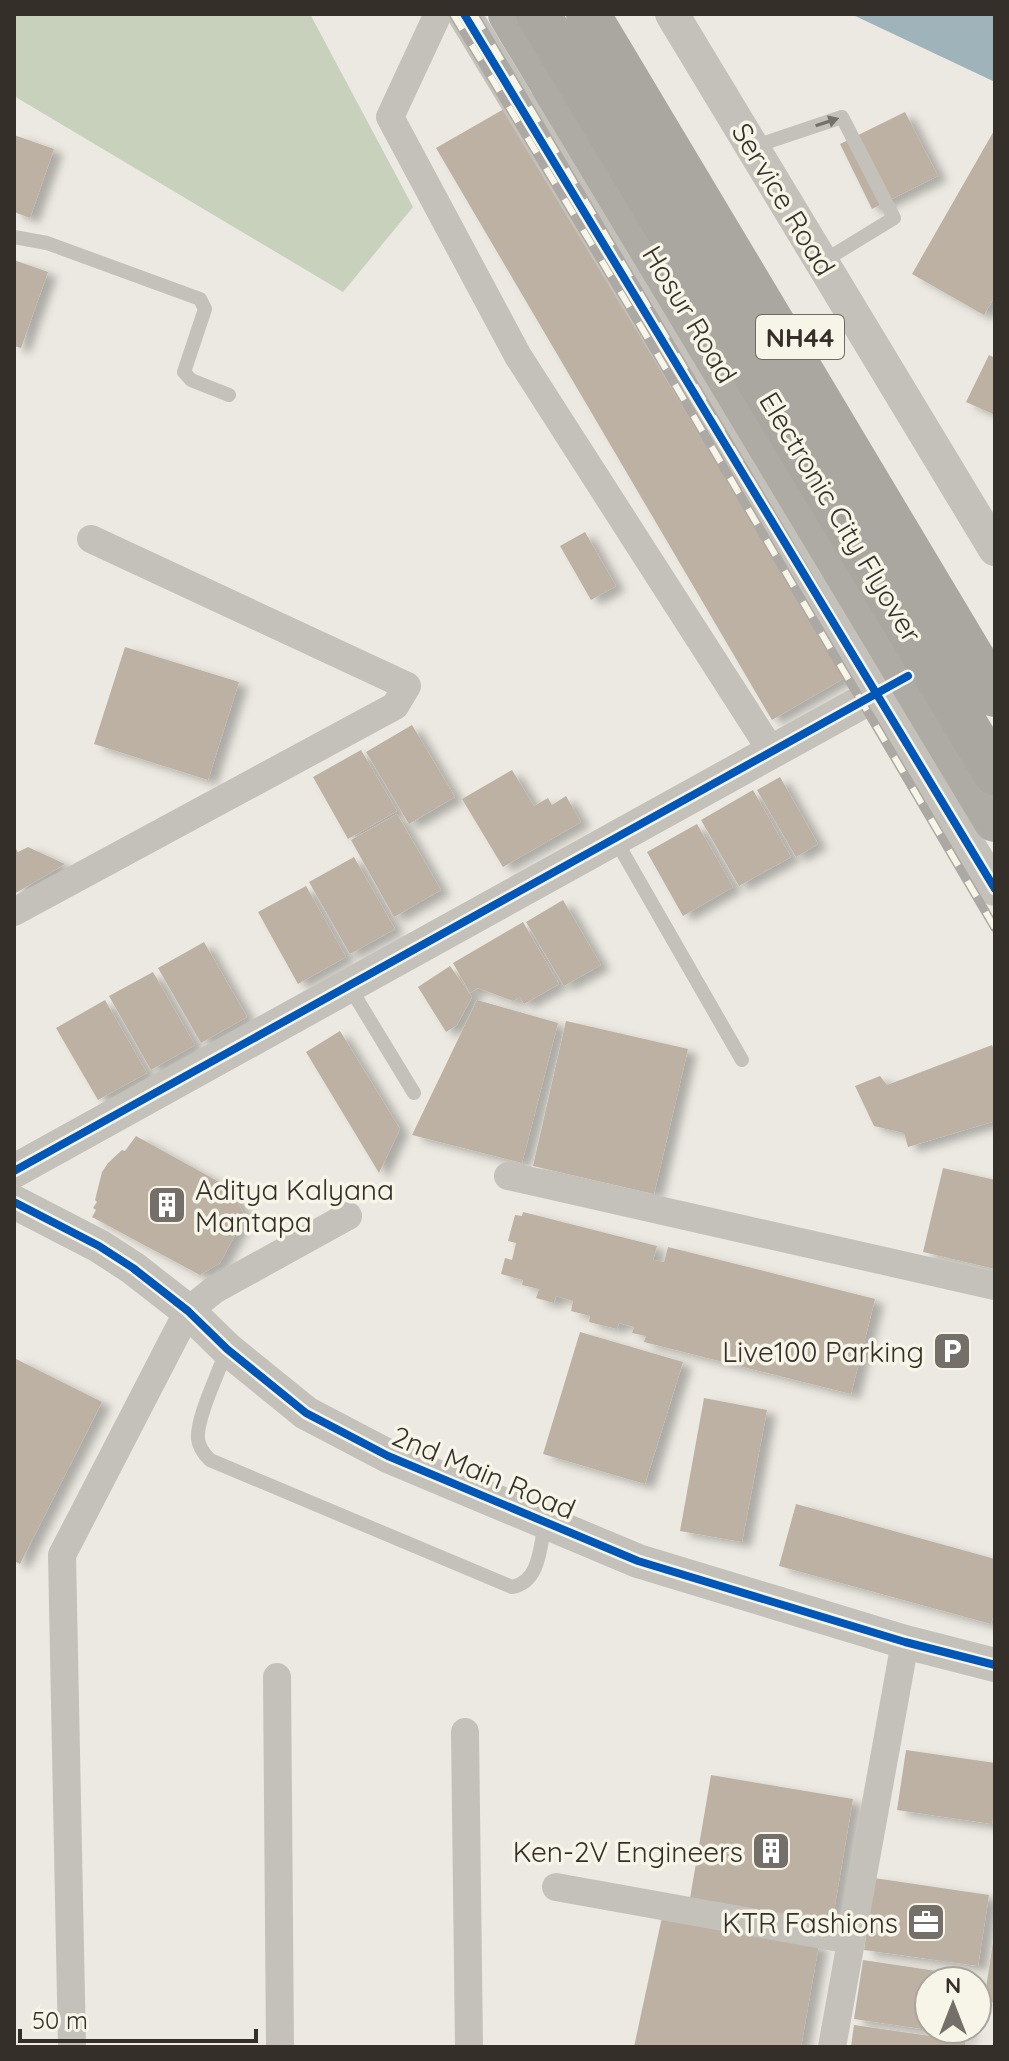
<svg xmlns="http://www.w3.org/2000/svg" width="1009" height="2061" viewBox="0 0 1009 2061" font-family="Quicksand,sans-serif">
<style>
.green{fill:#c8d1bc}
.water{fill:#9fb4ba}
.building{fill:#bdb1a4;filter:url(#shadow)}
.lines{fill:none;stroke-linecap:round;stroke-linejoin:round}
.service{stroke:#c4c1ba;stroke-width:14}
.minor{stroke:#c4c1ba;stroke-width:28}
.tertiary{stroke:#c4c1ba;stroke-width:34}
.trunk{stroke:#aeaba4;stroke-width:44}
.motorway{stroke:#aaa7a0;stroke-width:44}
.rail-casing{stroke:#aca9a4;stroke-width:9}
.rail{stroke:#f7f4e8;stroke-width:6;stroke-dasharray:18;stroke-linecap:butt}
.cycleway-casing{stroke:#f7f4e8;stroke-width:13}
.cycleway{stroke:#0057b8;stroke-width:8}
.oneway{fill:#75716a}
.labels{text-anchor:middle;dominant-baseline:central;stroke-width:7;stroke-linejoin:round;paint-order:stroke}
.shield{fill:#f7f4e8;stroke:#6e6a62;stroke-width:2}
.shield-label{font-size:26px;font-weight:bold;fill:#342f29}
.street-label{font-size:28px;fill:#342f29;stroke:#f7f4e8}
.poi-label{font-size:28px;fill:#342f29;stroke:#f7f4e8;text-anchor:end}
</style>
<defs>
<filter id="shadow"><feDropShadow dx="9" dy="5" stdDeviation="4" flood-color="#0004"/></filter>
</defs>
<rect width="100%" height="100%" fill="#ebe9e1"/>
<path class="green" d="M14,14H310L413,207L343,292L14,96Z"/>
<path class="water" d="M851,14H995V82Z"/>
<path class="building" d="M549,83L884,655L772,720L436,148Z
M905,112L938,176L872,209L840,144Z
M995,129V296L984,315L912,274Z
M14,135L54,149L30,218L14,212Z
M14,260L48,272L21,348L14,346Z
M989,355L995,358V415L966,402Z
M585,532L616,586L591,600L560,546Z
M125,647L239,682L208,780L94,744Z
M412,725L455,797L409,824L366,752Z
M361,750L397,811L348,839L313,777Z
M512,770L534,806L548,798L552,805L566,796L581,822L503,867L462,799Z
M780,777L818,844L796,857L757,790Z
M753,790L791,857L739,886L701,820Z
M397,814L441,890L394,917L351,840Z
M697,824L733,887L683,916L647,852Z
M14,846L18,852L28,847L65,864L14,894Z
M354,857L395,929L350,954L309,882Z
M306,886L346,957L298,984L258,912Z
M563,900L601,965L564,986L526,922Z
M523,922L559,984L524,1004L520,997L513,1001L478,988L470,993L453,963Z
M204,942L247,1017L201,1043L158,968Z
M450,966L472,997L457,1025L446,1032L418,987Z
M153,972L195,1045L151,1070L109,996Z
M105,1000L147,1073L98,1100L56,1028Z
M477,1000L558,1023L522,1163L412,1135Z
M566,1021L688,1049L654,1194L533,1166Z
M340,1031L400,1129L379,1173L306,1052Z
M992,1045L995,1053V1121L908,1147L904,1133L874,1126L855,1086L880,1076L887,1085Z
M136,1136L230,1188L245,1216L220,1263L200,1275L92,1217L96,1210L93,1208L97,1202L95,1200L102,1172L108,1163L122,1150L125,1151Z
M943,1168L995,1180V1269L923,1252Z
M523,1212L657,1246L653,1260L664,1262L668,1247L875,1299L851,1394L644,1342L646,1336L632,1333L634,1327L619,1323L617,1329L589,1322L590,1316L571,1311L573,1301L556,1296L554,1303L536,1298L539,1289L522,1285L523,1280L501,1274L505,1258L512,1260L516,1243L508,1241L515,1215L522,1216Z
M580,1332L683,1362L645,1484L543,1454Z
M14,1358L102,1402L20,1564L14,1561Z
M704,1398L767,1410L742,1542L680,1531Z
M796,1504L995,1559V1609L991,1624L779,1566Z
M906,1750L995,1763V1801L992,1824L897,1810Z
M711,1775L853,1799L831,1928L689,1904Z
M874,1878L989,1895L978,1966L864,1950Z
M662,1917L819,1944L801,2047H634Z
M993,1942H995V2003L984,2001Z
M863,1960L977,1977L976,1981H929V2030L854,2019Z
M854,2025L965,2041V2047H851Z
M933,2029H969L968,2036Z"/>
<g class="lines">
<path class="service" d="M753,147L842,117L894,218L822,262
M14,237L47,243L200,299L205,309L184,372L191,380L229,395
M615,839L742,1060
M349,986L414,1093
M227,1349C220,1370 196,1418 198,1439C199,1448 204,1454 210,1460L512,1587C540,1582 540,1547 545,1523"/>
<path class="minor" d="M438,14L390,117L518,356L772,752
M14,912L395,706L407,686L91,539
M508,1176L995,1286
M277,1677L280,2047
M465,1732L469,2047
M556,1887L851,1940
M72,2047L62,1555L188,1311L214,1290L348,1216
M832,2047L905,1642"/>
<path class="tertiary" d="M464,14L995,889
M672,14L995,549
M14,1171L896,683
M14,1202L99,1246L133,1268L188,1311L227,1349L306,1413L388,1456L638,1561L905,1642L995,1665"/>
<path class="trunk" d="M510,14L995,820"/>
<path class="motorway" d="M538,14L995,773
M588,14L995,695"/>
<defs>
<path id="rail" d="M453,14L627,303L995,928
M474,14L995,890"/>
</defs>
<use href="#rail" class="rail-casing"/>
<use href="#rail" class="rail"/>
<defs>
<path id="cycleway" d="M464,14L995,889
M14,1171L908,676
M14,1202L99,1246L133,1268L188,1311L227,1349L306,1413L388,1456L638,1561L905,1642L995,1665"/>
</defs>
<use href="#cycleway" class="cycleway-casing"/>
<use href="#cycleway" class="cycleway"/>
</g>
<defs><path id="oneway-solid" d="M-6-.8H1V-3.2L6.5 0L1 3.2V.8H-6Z" transform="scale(2)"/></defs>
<use class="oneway" href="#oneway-solid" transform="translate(827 122) rotate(-18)"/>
<defs>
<symbol id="building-square" viewBox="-11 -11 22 22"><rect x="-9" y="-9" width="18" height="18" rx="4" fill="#747069" stroke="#f7f4e8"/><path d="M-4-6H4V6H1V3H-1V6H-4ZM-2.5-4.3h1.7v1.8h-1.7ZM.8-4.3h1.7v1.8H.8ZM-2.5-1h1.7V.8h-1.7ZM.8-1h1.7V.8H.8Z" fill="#fff"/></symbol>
<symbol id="parking-square" viewBox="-11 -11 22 22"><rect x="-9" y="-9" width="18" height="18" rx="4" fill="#747069" stroke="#f7f4e8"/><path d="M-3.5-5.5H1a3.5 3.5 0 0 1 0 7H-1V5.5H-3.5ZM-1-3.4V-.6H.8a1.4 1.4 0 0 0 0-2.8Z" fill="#fff"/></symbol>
<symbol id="office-square" viewBox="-11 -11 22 22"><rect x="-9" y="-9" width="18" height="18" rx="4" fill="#747069" stroke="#f7f4e8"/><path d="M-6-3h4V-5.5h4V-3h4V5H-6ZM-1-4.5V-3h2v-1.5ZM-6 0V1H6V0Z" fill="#fff"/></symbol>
</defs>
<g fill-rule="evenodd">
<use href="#building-square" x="145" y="1183" width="44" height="44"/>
<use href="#parking-square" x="930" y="1329" width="44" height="44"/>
<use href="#building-square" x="749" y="1829" width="44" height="44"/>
<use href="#office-square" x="904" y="1900" width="44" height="44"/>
</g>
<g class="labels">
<rect class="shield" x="756" y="315" width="88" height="44" rx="6"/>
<g class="shield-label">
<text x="800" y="337">NH44</text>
</g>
<g class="street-label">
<text transform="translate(784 199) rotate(59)">Service Road</text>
<text transform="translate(690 314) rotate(59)">Hosur Road</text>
<text transform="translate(841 517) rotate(59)">Electronic City Flyover</text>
<text transform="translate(484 1472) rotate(23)">2nd Main Road</text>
</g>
<g class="poi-label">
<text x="195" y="1189" text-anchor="start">Aditya Kalyana<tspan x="195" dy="32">Mantapa</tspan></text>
<text x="924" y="1351">Live100 Parking</text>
<text x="743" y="1851">Ken-2V Engineers</text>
<text x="898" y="1922">KTR Fashions</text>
</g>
</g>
<rect width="1009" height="2061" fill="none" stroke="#342f29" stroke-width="32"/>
<g transform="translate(953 2005)"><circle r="38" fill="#f7f4e8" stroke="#a9a59c" stroke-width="2"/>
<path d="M0-6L14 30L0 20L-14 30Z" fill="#747069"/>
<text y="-12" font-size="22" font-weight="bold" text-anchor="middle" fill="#342f29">N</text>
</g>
<path d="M20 2029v12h236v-12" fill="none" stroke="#342f29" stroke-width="4"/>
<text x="32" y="2029" font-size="24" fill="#342f29" stroke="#f7f4e8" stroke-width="6" paint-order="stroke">50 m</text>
</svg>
